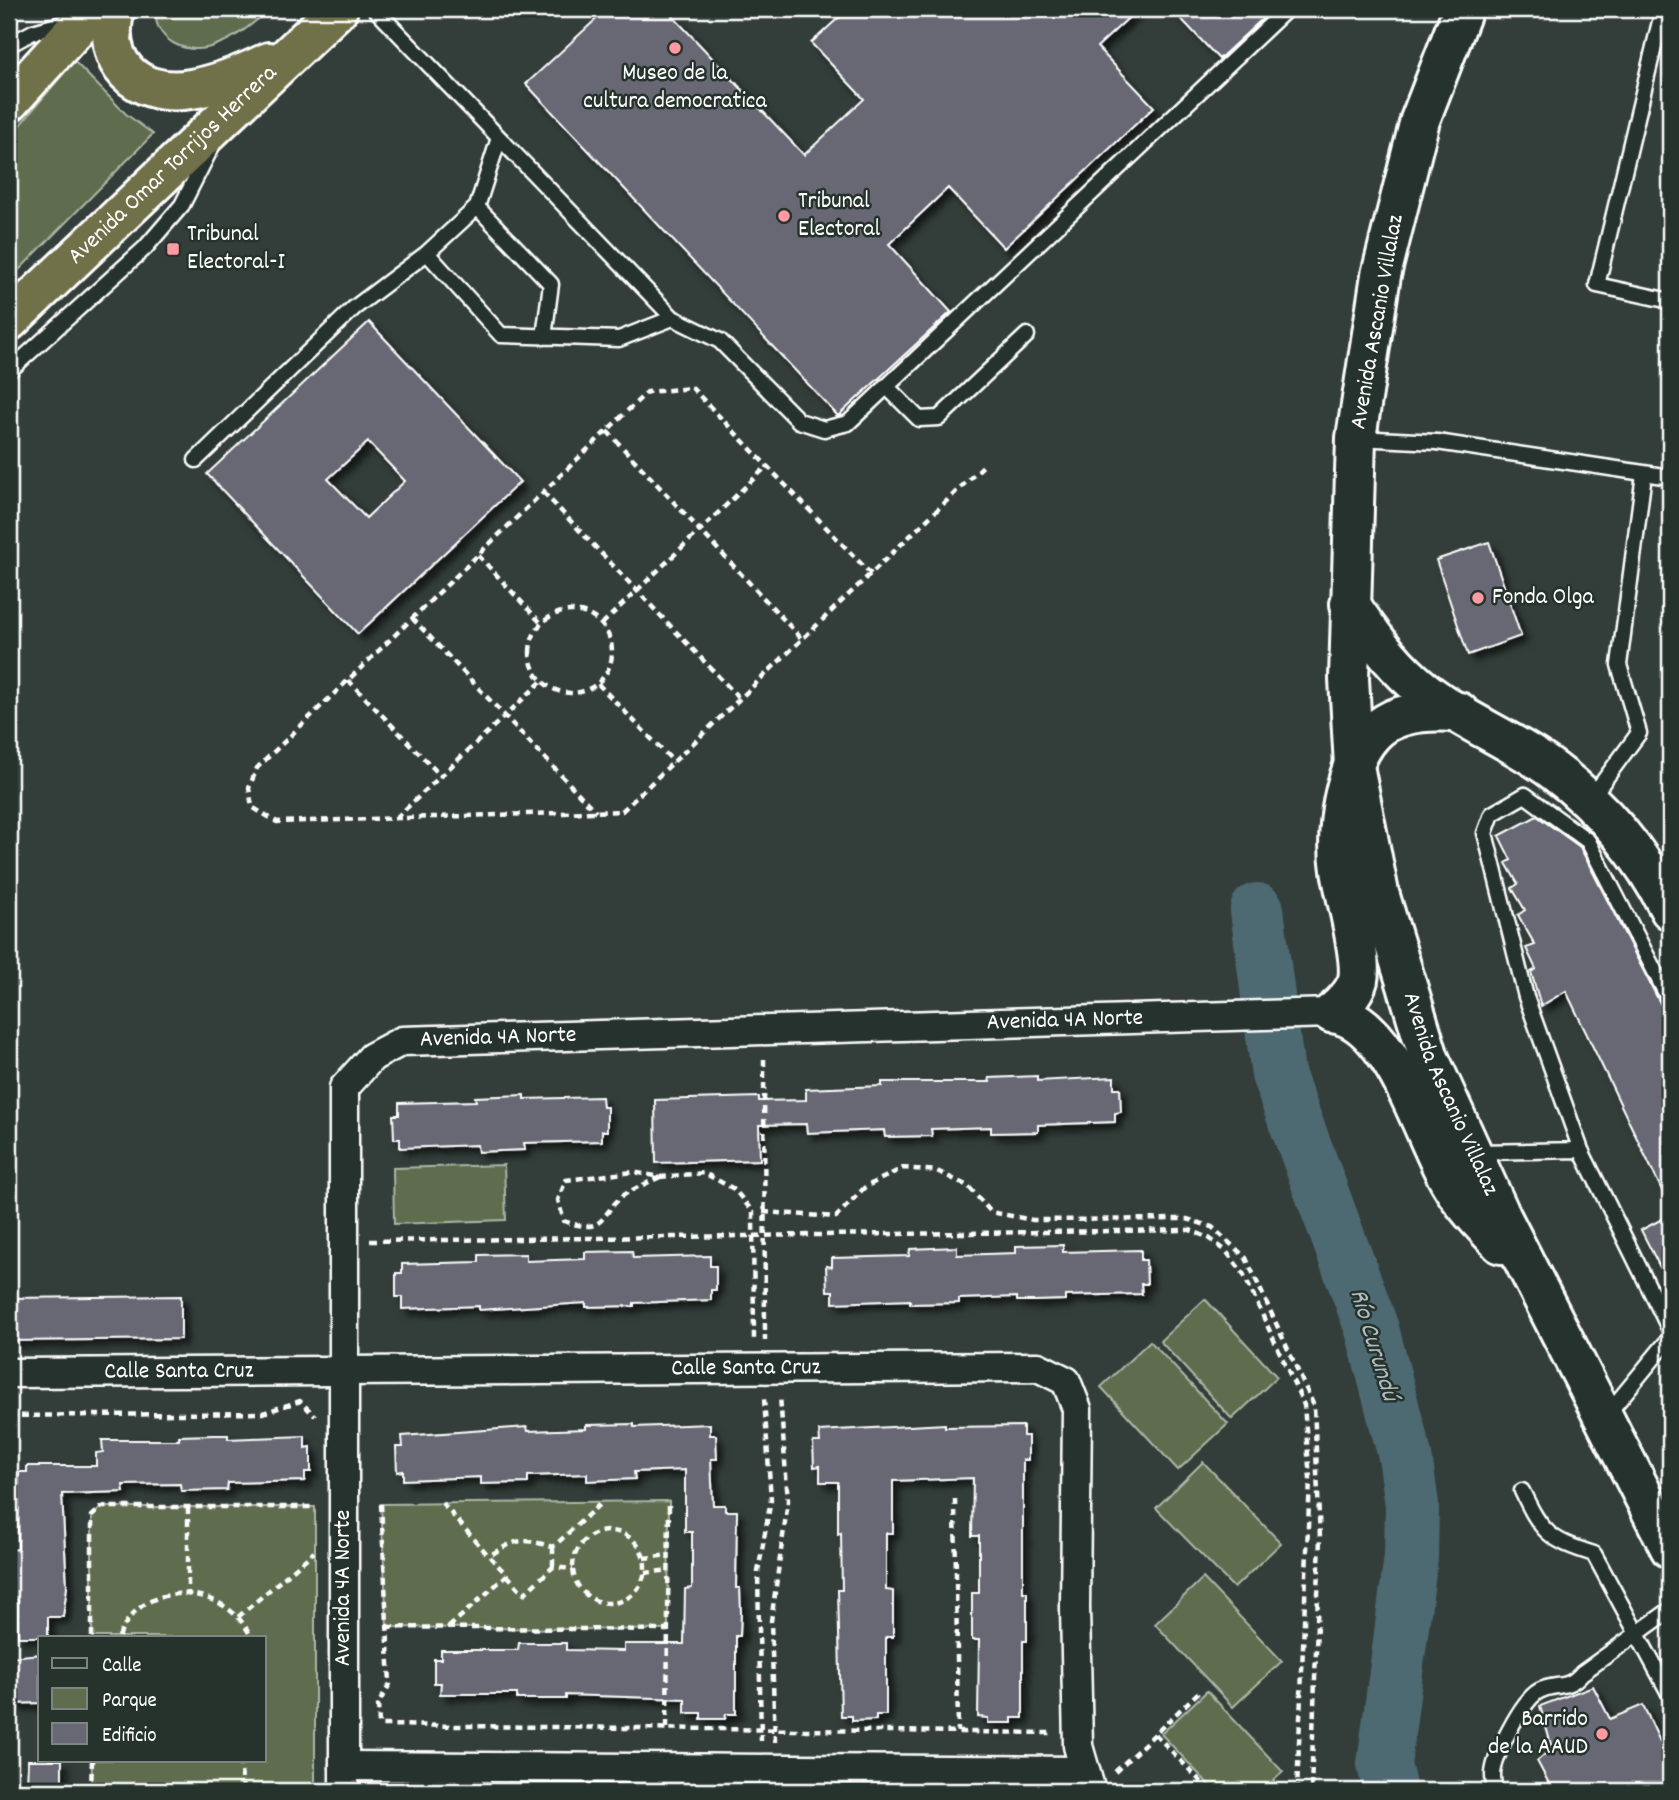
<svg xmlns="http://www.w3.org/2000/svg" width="1679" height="1800" viewBox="0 0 1679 1800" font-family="Dekko,sans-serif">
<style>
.green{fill:#5f6c4e;stroke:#afb6a6;stroke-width:2}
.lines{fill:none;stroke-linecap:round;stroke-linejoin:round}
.river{stroke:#4d6a73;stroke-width:54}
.building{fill:#686874;stroke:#fff;stroke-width:2;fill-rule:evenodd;filter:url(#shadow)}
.lane-casing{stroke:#fff;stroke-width:19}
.street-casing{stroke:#fff;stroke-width:33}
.secondary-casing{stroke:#fff;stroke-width:44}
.highway-casing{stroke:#fff;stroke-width:44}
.path{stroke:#fff;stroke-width:4.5;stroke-dasharray:7 5;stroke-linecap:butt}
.lane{stroke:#26332d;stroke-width:14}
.street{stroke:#26332d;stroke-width:28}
.secondary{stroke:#26332d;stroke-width:38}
.highway{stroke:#6f704a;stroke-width:38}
.poi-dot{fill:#ff9aa2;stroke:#26332d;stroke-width:2.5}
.labels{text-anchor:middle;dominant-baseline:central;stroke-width:5;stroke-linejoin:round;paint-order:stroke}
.poi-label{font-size:24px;fill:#fff;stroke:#26332d;text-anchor:start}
.street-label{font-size:24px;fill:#fff;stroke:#26332d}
.water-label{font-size:26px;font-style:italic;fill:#afbcc0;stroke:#26332d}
</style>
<defs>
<filter id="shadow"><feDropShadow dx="6" dy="6" stdDeviation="3.5" flood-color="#0009"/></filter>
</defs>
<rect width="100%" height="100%" fill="#333e3b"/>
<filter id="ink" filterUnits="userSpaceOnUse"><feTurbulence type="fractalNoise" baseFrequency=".0143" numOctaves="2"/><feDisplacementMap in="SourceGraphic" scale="14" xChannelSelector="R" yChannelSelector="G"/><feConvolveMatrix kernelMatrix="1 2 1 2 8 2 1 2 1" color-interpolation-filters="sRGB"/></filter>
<g filter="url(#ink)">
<path class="green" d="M156,9H270C254,23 236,38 216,45C188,57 152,41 156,9Z
M74,61L126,114L153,134L9,280V138Z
M504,1165L506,1220L394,1224L393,1168Z
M1205,1299L1277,1377L1232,1419L1160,1341Z
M1150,1341L1228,1424L1178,1470L1101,1387Z
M1203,1462L1281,1543L1234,1588L1156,1508Z
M669,1501L668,1630L387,1627L381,1504Z
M102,1507H315V1791H91L92,1760H264V1637H92V1516Z
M1203,1578L1282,1661L1233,1707L1155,1624Z
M1207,1691L1283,1772L1262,1791H1215L1161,1734Z"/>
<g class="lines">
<path class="river" d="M1257,910L1278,1074L1372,1329L1405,1456L1412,1505L1411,1557L1384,1764L1390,1791"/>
</g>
<path class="building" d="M607,9H666L804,155L864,99L811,43L848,9H1138L1097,47L1154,107L1004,248L948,188L889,244L951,312L838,416L526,84Z
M1172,9H1273L1219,59Z
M369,322L520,482L358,634L207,474ZM368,442L405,481L366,518L328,479Z
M1489,542L1521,636L1468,655L1436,560Z
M1537,816L1580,847L1661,1005L1670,1016V1207L1566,991L1541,1006L1531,972L1536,969L1526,948L1535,945L1518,915L1525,910L1512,888L1518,884L1506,863L1511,860L1499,836Z
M1037,1076V1081L1114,1077V1088H1120L1121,1112L1115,1113V1122L1038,1125V1132L991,1133V1127L931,1129L932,1136L885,1137L884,1130L807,1133L806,1124L759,1125L760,1160L656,1163L655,1100L759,1097V1101L806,1100V1089L882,1086V1082H990L989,1078Z
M524,1095V1099L602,1097L603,1107H607V1131H602V1141L524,1143L525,1150L478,1152L477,1145L400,1148V1139H394L393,1115H399V1103L476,1101L475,1097Z
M1670,1215V1287L1641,1230Z
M1063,1245V1252L1141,1250V1260H1146L1147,1284H1141L1142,1294L1065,1296V1300L1035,1301H1017V1297L959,1299V1303L910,1304V1300L833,1303V1291H827L826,1266L832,1267V1258L909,1256L910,1249L957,1247V1255L1016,1253V1246Z
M632,1251L633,1258L710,1256V1266H716V1290H711V1300L634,1303V1306L586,1307V1303L479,1310V1306L402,1309V1297H396V1273H402V1264L479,1262V1255L526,1254V1261L585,1259V1252Z
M181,1296V1339L9,1341V1298Z
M634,1424V1427L710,1424V1435H716L717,1459H711L713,1505H725V1511H737L736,1588H740L741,1613L740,1636H736V1714H726L725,1719H701V1713H685V1699L566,1695V1699H517V1694H440L441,1683H434V1659H441V1650H518L519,1643H566V1650L624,1651V1644H684L685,1589L692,1588V1532H685V1470L634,1472L635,1479L587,1481V1474L528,1476V1483L481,1484V1477L403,1480V1471L397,1472L396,1447H403L402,1436L527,1427L528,1431L586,1429V1425Z
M945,1424V1427L1023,1426V1436H1028V1460H1023V1592H1027V1641H1023V1718H1012V1723H988V1718L978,1717L979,1640H972V1593H979V1536H972L973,1478L893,1481V1533H886V1590L893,1591V1637H886V1715H876V1720L852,1721V1716H841L838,1590H842L841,1533L838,1534V1482H820V1466L814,1467L813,1442H820L819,1431Z
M213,1435H228V1439L305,1436V1448L311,1447V1472H305V1481L228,1483L227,1490L181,1491L180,1484L123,1485L124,1492L62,1494L67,1587L63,1617H48V1637H18V1600H12L11,1550L18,1549L19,1472H27V1466H96V1453L103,1452L102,1440H179V1436Z
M40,1654V1703L11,1704V1657Z
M1593,1686L1610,1719L1643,1705L1670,1763V1791H1553L1537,1761L1552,1748L1540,1706Z
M28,1760H62V1782H52V1788L27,1787Z"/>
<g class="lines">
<defs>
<path id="lane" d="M375,9L673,318L720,341L799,421L824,429L848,423L1287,9
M1663,9L1597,285L1670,301
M9,45L33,32L68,22
M477,207L551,284L544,337
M427,253L501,335L619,339L673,318
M9,371L145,248L182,205L212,146
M886,386L919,419L939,418L1027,335
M1357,438L1437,442L1670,477
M196,460L354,308L427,253L477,207L499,138
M1591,798L1639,733L1619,665L1644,474
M1581,1150L1526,997L1485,833L1492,814L1525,795L1588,841L1670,1001
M1476,1152L1581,1150L1670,1330
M1605,1417L1670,1338
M1522,1491C1542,1533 1549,1540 1594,1554L1670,1695
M1495,1791C1494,1786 1493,1780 1493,1775C1493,1757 1522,1700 1539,1691C1556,1682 1567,1691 1582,1673L1670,1610"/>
<g id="street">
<path id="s1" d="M9,1373L1038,1367L1066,1381L1077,1409L1075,1608L1078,1746L1091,1791"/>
<path d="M344,1766L1085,1771"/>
<path id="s2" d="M344,1791V1088L372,1057L402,1041L1332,1013"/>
</g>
<g id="secondary">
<path id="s3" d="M1463,9L1420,120L1381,275L1356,438L1349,679L1354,766L1379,893L1429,1058L1501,1216L1670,1548"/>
<path d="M1350,604C1369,632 1389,660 1414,682C1455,719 1511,738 1554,771C1603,808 1643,856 1670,910"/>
<path d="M1332,1013C1343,1004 1354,994 1358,980C1363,956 1345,897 1341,870C1334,827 1346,747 1386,723C1408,710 1435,711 1459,712"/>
<path d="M1332,1013C1392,1019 1422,1135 1450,1182C1464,1206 1483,1225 1501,1244"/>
</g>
<g id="highway">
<path d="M115,9C101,63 136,98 191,89C218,85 244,74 269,62"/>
<path d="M9,102L94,9"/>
<path id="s4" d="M9,321L338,9"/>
</g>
</defs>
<use href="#lane" class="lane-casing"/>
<use href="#street" class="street-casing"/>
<use href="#secondary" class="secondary-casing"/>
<use href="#highway" class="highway-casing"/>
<path class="path" d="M607,431L802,639
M543,492L740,699
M478,555L541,623
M871,574L692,388L647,392L257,768L249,788L252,807L277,822L622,811C743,696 863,581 983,466
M530 652a41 41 0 1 1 82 0a41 41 0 1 1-82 0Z
M412,618L596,812
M602,624L767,466
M348,680L441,776
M598,684L674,762
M396,818L541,682
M764,1059L765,1341
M660,1177C648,1183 634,1188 624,1195C598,1215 607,1236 564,1221L558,1200L566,1180L633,1172L660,1177L704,1173L734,1189L753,1212L754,1341
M763,1212L836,1217L865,1187L903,1168L937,1171L968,1186L991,1212L1033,1220L1187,1219L1212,1227L1246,1258L1314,1406L1320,1538L1311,1791
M370,1241L1190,1230L1209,1238L1226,1251L1243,1273L1304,1405L1310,1479L1297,1791
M9,1416L263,1413L300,1401L315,1416
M955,1499L958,1732
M442,1503L489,1556
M381,1504L390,1684L378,1704L379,1725L1051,1733
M188,1507V1593
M573 1567a36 36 0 1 1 72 0a36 36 0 1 1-72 0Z
M553,1547V1567
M644,1558L669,1555
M645,1573L669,1570
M507,1575L524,1594L553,1567L573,1569
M238,1617L314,1552
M387,1627L668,1630
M449,1627L507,1575L489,1556C517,1538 522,1538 553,1547L602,1502
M92,1637V1516L102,1507H315
M119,1637C141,1576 227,1583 251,1637
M667,1728L669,1501
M1155,1734L1210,1791
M761,1741L758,1572L771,1500L764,1398
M775,1742L771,1621L788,1501L780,1396
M240,1760L243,1791
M1115,1772L1201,1690
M91,1791L92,1760"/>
<use href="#lane" class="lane"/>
<use href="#street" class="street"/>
<use href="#secondary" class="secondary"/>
<use href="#highway" class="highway"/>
</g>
</g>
<g class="poi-dot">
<circle cx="675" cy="48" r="7"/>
<circle cx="784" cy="216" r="7"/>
<rect x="166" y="242" width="14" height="14" rx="3.5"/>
<circle cx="1478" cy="598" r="7"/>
<circle cx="1602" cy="1734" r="7"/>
</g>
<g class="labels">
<g class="poi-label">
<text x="675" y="74" text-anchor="middle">Museo de la<tspan x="675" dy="28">cultura democratica</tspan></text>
<text x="798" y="202">Tribunal<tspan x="798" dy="28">Electoral</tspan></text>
<text x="187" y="235">Tribunal<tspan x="187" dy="28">Electoral-I</tspan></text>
<text x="1492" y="598">Fonda Olga</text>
<text x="1588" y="1720" text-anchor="end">Barrido<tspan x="1588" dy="28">de la AAUD</tspan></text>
</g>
<g class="street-label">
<text stroke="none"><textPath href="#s4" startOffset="226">Avenida Omar Torrijos Herrera</textPath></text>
<text transform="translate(1378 322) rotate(-80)">Avenida Ascanio Villalaz</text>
<text stroke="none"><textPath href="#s2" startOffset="1442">Avenida 4A Norte</textPath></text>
<text stroke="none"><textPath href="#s2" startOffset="875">Avenida 4A Norte</textPath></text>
<text stroke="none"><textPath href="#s3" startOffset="1115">Avenida Ascanio Villalaz</textPath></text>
<text stroke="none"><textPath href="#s1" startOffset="737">Calle Santa Cruz</textPath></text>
<text stroke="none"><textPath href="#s1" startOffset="170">Calle Santa Cruz</textPath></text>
<text transform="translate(344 1588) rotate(-90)">Avenida 4A Norte</text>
</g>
<g class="water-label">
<text transform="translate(1373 1345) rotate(73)">Río Curundú</text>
</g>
</g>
<rect width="1679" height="1800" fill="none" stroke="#26332d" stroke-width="35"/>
<rect x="18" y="18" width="1644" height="1765" fill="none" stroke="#fff" stroke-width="2.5" filter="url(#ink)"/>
<rect x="38" y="1636" width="228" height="126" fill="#26332d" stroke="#7d8581" stroke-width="2"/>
<rect x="52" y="1658" width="35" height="10" fill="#26332d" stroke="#7d8581" stroke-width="2"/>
<text x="102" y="1671" font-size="21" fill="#ffffff">Calle</text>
<rect x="52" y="1688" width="35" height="21" fill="#5f6c4e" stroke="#7d8581" stroke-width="2"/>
<text x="102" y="1706" font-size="21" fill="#ffffff">Parque</text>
<rect x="52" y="1723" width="35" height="21" fill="#686874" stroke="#7d8581" stroke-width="2"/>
<text x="102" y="1741" font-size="21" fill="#ffffff">Edificio</text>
</svg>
